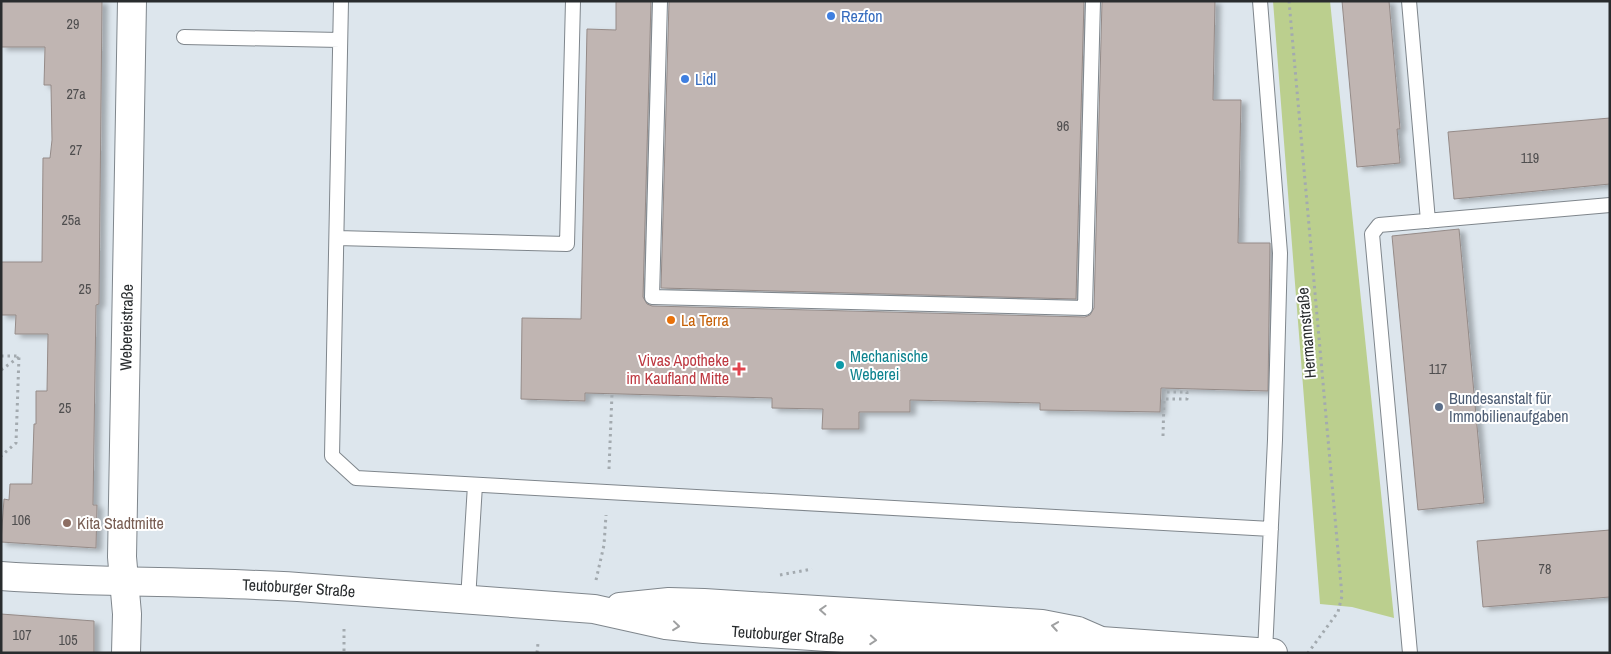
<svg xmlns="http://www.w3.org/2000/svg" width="1611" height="654" viewBox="0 0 1611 654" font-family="'Archivo Narrow',sans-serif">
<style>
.green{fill:#bbcf8e}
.building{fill:#c0b5b2;stroke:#958b88;filter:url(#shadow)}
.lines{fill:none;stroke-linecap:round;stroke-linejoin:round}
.lane-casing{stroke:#7f868c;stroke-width:16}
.street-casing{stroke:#7f868c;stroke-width:30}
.secondary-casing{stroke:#7f868c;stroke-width:30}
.path{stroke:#a3aaaf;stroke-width:3;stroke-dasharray:2.5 4;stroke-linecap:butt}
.lane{stroke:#fff;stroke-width:14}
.street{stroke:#fff;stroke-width:28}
.secondary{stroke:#fff;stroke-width:28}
.oneway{stroke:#9fa0a1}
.shop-dot{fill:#3f7fe0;stroke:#fff;stroke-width:2}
.food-dot{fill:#e8710a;stroke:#fff;stroke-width:2}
.culture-dot{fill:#0f9aa8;stroke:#fff;stroke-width:2}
.health-dot{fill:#e0444e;stroke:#fff;stroke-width:2}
.service-dot{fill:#5c6f8a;stroke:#fff;stroke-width:2}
.education-dot{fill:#8d6e63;stroke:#fff;stroke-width:2}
.labels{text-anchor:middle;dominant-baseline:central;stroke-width:4;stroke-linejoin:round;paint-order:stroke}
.number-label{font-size:14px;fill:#4f4e4f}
.shop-label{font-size:16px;fill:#366cbe;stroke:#fff;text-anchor:start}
.food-label{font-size:16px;fill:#c56008;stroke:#fff;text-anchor:start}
.street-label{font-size:16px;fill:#292c2e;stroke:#fff}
.culture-label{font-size:16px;fill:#0d838f;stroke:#fff;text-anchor:start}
.health-label{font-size:16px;fill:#be3a42;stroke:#fff;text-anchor:end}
.service-label{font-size:16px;fill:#4e5e75;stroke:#fff;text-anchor:start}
.education-label{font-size:16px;fill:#785e54;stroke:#fff;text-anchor:start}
</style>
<defs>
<filter id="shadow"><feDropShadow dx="5.5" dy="3" stdDeviation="2.5" flood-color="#0004"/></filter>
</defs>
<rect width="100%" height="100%" fill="#dde6ed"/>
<path class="green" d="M1273,1H1330L1394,618L1352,607L1320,604Z"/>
<path class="building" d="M1,1H102L99,304L96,305L93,505H97L96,548L1,542L4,499L9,500L10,484H32L34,424H36V391H47L48,334H15L16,315H1V262H42L43,158H50L52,140L51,85H44L45,47H1Z
M616,1H651L643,297L647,304L652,306L1085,317L1090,315L1094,308L1102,1H1215L1213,100H1241L1238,243H1270L1268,391L1161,388L1160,412L1040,410V403L910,400V412H859V429H822L823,409L772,408V398L585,393V401L521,399L522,318L581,319L587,29L616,30Z
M669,1H1084L1076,299L661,288Z
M1342,1H1389L1400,129H1397L1400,163L1357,167Z
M1610,118V184L1454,199L1448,132Z
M1459,229L1484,503L1418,510L1392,236Z
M1610,530V597L1483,607L1477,541Z
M1,614L94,621V653H1Z"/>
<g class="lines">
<defs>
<path id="lane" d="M341,1L332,456L356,478L1271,529
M660,1L652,297L1085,308L1093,1
M1260,1L1280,253L1275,440L1265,652
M1409,1L1428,221
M184,37L340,40
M337,238L567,244L573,1
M468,600L475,485
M1410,653L1372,234L1379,225L1610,205"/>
<g id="street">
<path id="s1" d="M126,653L127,614L122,557L132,1"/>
</g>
<g id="secondary">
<path id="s2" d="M1,576C100,583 199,581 298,587L594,609L666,625L704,629L1041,651L1073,649L1101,641"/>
<path d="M620,607L669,602L704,603L1042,624L1078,631L1101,641L1273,653"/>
</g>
</defs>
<use href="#lane" class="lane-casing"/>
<use href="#street" class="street-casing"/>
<use href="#secondary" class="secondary-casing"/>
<path class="path" d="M1289,1L1342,596L1338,612L1308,653
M1,356H19L16,443L1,456
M1,370L19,357
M1163,436L1164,399H1187V392H1164V388
M609,469L612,394
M780,575L812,569
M596,580L604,545L606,515
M344,629V653
M537,653L538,643"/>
<use href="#lane" class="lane"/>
<use href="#street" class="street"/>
<use href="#secondary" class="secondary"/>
</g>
<defs><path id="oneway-chevron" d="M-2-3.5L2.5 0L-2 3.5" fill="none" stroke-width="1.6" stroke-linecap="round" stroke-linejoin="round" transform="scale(1.25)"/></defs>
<g class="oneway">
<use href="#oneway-chevron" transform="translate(823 610) rotate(-177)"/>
<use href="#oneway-chevron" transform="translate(676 626) rotate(6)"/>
<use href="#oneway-chevron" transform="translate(1055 626) rotate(-171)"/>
<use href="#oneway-chevron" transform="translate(873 640) rotate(4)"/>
</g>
<g class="shop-dot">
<circle cx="831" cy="16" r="5"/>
<circle cx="685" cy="79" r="5"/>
</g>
<circle class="food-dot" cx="671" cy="320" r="5"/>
<circle class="culture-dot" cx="840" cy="365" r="5"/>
<path class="health-dot" d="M736.5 361.5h5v5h5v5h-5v5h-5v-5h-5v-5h5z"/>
<circle class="service-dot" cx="1439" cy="407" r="5"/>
<circle class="education-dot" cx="67" cy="523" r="5"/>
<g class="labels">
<g class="number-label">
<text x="73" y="24">29</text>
<text x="76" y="94">27a</text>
<text x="1063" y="126">96</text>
<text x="76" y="150">27</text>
<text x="1530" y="158">119</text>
<text x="71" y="220">25a</text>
<text x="85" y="289">25</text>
<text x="1438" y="369">117</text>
<text x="65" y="408">25</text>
<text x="21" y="520">106</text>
<text x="1545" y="569">78</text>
<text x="22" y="635">107</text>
<text x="68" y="640">105</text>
</g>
<g class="shop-label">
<text x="841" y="16">Rezfon</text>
<text x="695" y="79">Lidl</text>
</g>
<g class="food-label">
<text x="681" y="320">La Terra</text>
</g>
<g class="street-label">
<text stroke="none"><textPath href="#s1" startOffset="326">Webereistraße</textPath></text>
<text transform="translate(1306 333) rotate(-95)">Hermannstraße</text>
<text stroke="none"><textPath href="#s2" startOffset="298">Teutoburger Straße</textPath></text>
<text stroke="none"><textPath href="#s2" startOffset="790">Teutoburger Straße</textPath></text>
</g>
<g class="culture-label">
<text x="850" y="356">Mechanische<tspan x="850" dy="18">Weberei</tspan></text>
</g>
<g class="health-label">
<text x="729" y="360">Vivas Apotheke<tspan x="729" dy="18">im Kaufland Mitte</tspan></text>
</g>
<g class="service-label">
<text x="1449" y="398">Bundesanstalt für<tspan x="1449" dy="18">Immobilienaufgaben</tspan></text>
</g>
<g class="education-label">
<text x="77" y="523">Kita Stadtmitte</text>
</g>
</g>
<rect width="1611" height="654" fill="none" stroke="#292c2e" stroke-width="5"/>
</svg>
